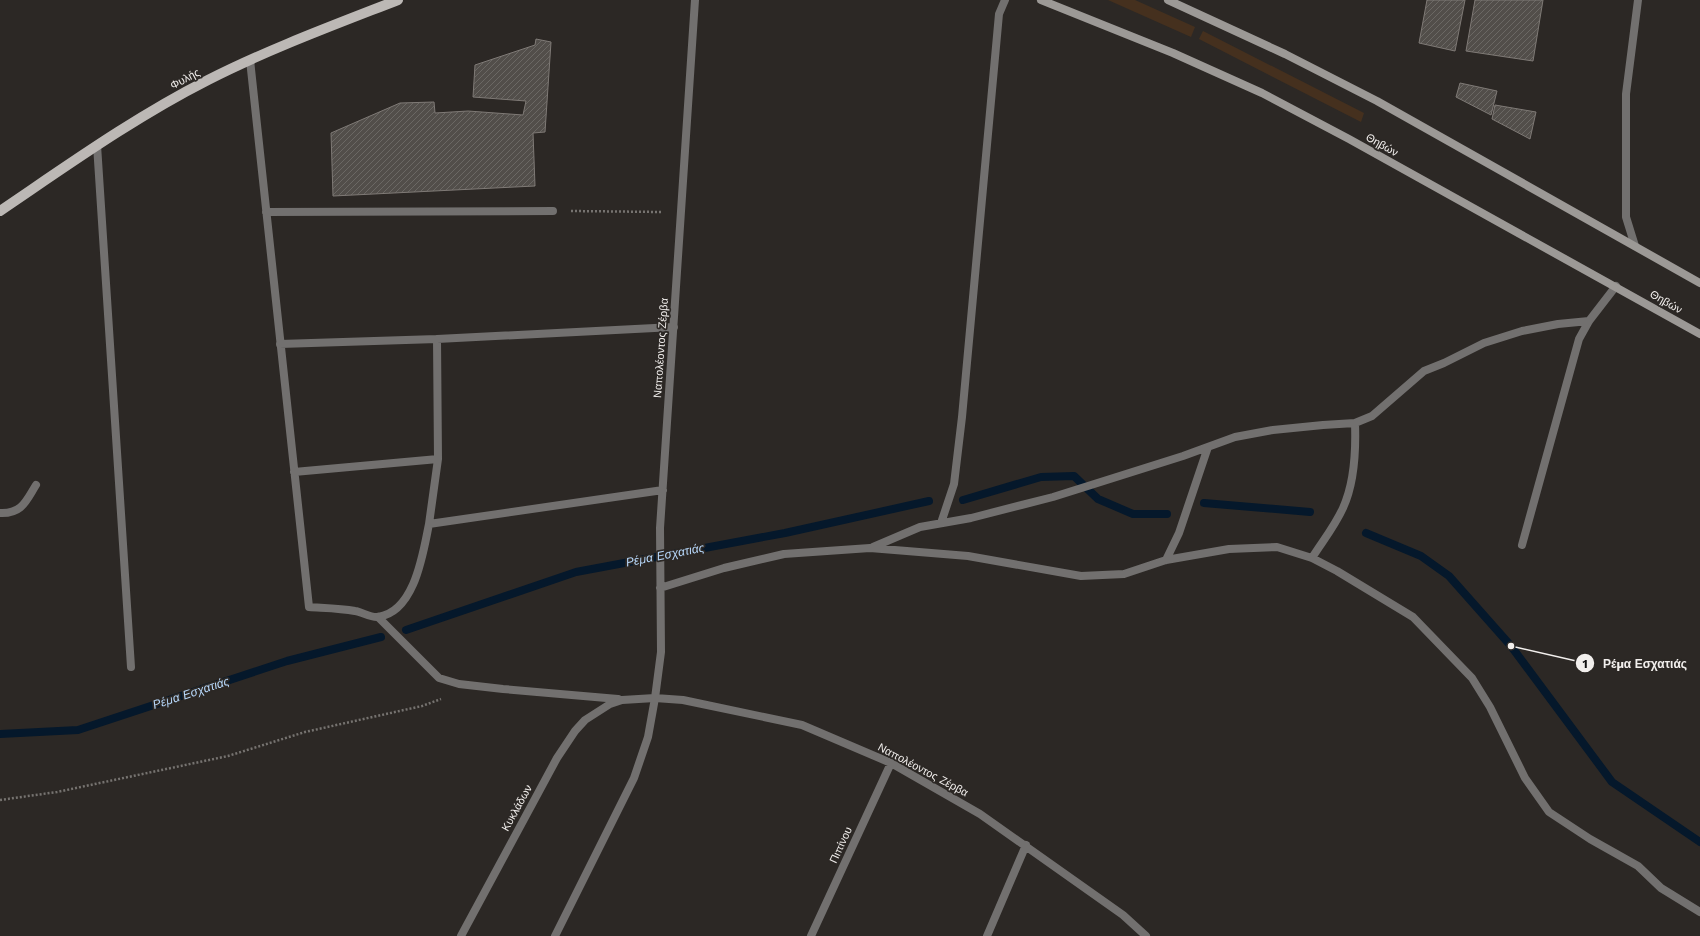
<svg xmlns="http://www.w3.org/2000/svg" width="1700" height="936" viewBox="0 0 1700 936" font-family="'Work Sans',sans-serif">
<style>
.grass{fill:#45301e}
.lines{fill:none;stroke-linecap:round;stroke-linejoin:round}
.stream{stroke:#05182b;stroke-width:8}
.building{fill:url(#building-hatch);stroke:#7f7a76}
.path{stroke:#767370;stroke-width:2.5;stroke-dasharray:2 2;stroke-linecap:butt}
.lane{stroke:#72706f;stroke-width:8}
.street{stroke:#72706f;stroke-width:8}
.secondary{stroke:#9c9996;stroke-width:8}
.primary{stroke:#bcb8b5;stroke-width:10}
.labels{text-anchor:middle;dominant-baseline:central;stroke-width:3.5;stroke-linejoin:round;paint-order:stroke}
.street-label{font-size:11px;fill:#f2efed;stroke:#2c2825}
.water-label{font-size:12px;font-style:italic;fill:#b8d9fc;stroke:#2c2825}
.leader{fill:none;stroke:#f2efed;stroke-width:1.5}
.callout-dot{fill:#f2efed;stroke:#2c2825;stroke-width:1.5}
.mark-label{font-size:12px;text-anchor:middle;font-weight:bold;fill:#111}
.callout-label{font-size:12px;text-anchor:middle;font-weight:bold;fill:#f2efed;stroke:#2c2825;stroke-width:3.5;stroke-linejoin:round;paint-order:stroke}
</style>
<defs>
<pattern id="building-hatch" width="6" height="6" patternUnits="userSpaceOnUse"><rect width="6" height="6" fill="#524e4a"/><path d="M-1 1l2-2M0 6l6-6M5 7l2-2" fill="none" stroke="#6b6864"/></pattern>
</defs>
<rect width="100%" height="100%" fill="#2c2825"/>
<path class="grass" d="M1108,0H1135L1195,27L1191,37Z
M1203,31L1364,113L1361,122L1199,39Z"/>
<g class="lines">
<path class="stream" d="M963,500L1041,477L1074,476L1098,499L1133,514H1167
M1204,503L1310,512
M1366,533L1421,556L1449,576L1511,646L1612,782L1700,842
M406,630L576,572L785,533L929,501
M0,734L78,730L287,661L381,637"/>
</g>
<path class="building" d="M1427,0H1465L1455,51L1419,43Z
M1475,0H1543L1533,61L1466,51Z
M536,39L551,42L545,132L533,133L535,186L333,196L331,133L400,103L434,102L435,113L468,111L523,115L526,101L473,97L475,65L535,45Z
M1460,83L1497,91L1491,115L1456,97Z
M1495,105L1536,112L1530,139L1492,119Z"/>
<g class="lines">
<path class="path" d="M571,211L662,212
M0,800L57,792L228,756L305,732L422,706L441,699"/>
<path class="lane" d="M1635,246L1626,217V94L1638,0
M0,513C22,514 26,501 36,485
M555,936L634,778L648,737L655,698"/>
<path class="street" d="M250,60L309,607C324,608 340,608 355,611C362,612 371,618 378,617C415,612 423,553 429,524
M97,145L131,667
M266,212L553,211
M280,344L437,339
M294,472L438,459
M663,490L429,524L438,459L437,339L674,327
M941,523L954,484L962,417L999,14L1005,0
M1522,545L1579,339L1589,321L1616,286
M873,547L920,527L971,518L1053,497L1183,456L1235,437L1273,430L1323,425L1355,423L1372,416L1424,371L1444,363L1484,343L1522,331L1558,324L1589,321
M1312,558C1322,542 1335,526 1343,508C1355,482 1356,451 1355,423
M1166,560L1179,533L1208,447
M660,588L724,568L784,554L870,548L968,556L1081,576L1124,574L1166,560L1229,549L1277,547L1312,558L1337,571L1413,617L1472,678L1490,707L1525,778L1549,812L1590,839L1638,866L1661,888L1700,912
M378,617L439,678L459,684L503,689L618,699
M655,698L661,652L660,528L695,0
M461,936L557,758L575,731L585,720L610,704L622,700L655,698L683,700L802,725L891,763L980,814L1123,915L1146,936
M811,936L891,763
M987,936L1026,845"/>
<path class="secondary" d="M1041,0L1173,53L1262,93L1349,139L1700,334
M1168,0L1285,54L1377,101L1700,283"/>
<path class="primary" d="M0,211C68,165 135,117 208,80C269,49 334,25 398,0"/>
</g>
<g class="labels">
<g class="street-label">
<text transform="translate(185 79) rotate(-28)">Φυλής</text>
<text transform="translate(1382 145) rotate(29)">Θηβών</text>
<text transform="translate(1666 302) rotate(30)">Θηβών</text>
<text transform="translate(661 348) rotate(-86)">Ναπολέοντος Ζέρβα</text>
<text transform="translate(923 770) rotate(28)">Ναπολέοντος Ζέρβα</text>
<text transform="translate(517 808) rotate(-61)">Κυκλάδων</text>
<text transform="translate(841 845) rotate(-65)">Πιπίνου</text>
</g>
<g class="water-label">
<text transform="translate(665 555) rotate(-11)">Ρέμα Εσχατιάς</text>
<text transform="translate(191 693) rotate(-18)">Ρέμα Εσχατιάς</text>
</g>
</g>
<path class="leader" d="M1511 646L1585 663"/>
<g class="callout-dot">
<circle cx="1511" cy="646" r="4"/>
<circle cx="1585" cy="663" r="10"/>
</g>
<g class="mark-label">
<text x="1585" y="668">1</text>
</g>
<g class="callout-label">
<text x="1645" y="668">Ρέμα Εσχατιάς</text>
</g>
</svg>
